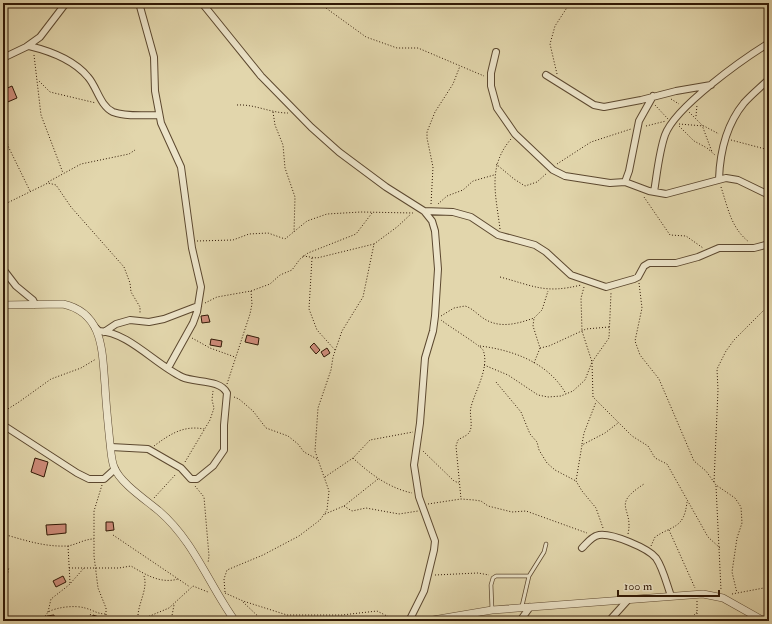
<svg xmlns="http://www.w3.org/2000/svg" width="772" height="624" viewBox="0 0 772 624" font-family="'IM FELL Double Pica',serif">
<style>
.building{fill:#ce8c7a;stroke:#301805}
.lines{fill:none;stroke-linecap:round;stroke-linejoin:round}
.service-casing{stroke:#5c482f;stroke-width:4.5}
.minor-casing{stroke:#5c482f;stroke-width:8}
.tertiary-casing{stroke:#5c482f;stroke-width:8}
.path{stroke:#301805;stroke-width:1;stroke-dasharray:1 2;stroke-linecap:butt}
.service{stroke:#ece4c9;stroke-width:3}
.minor{stroke:#ece4c9;stroke-width:6}
.tertiary{stroke:#ece4c9;stroke-width:7}
</style>
<rect width="100%" height="100%" fill="#e2d6ac"/>
<filter id="stains"><feTurbulence type="fractalNoise" baseFrequency=".005" numOctaves="4"/><feColorMatrix values="0 0 0 0 .2 0 0 0 0 .09 0 0 0 0 .02 0 0 0 .5 -.17"/></filter>
<radialGradient id="worn" r=".72"><stop offset=".6" stop-color="#630" stop-opacity="0"/><stop offset="1" stop-color="#630" stop-opacity=".3"/></radialGradient>
<path class="building" d="M12,86L17,98L3,104V90Z
M208,315L210,322L202,323L201,316Z
M247,335L259,338L258,345L245,342Z
M211,339L222,341L221,347L210,345Z
M314,343L320,350L316,354L310,347Z
M327,348L330,353L324,357L321,352Z
M35,458L48,462L44,477L31,472Z
M106,522H113L114,530L106,531Z
M66,524V533L47,535L46,525Z
M63,576L66,582L56,587L53,581Z
M54,615L55,621H48L47,616Z
M93,615L99,617L98,621H92Z"/>
<g class="lines">
<defs>
<path id="service" d="M522,606L529,576L544,552L546,544
M492,610L491,585L493,578L496,576H529"/>
<path id="minor" d="M139,3L154,57L155,91L161,123L181,167L192,248L201,287L197,312L193,323L168,368
M202,3L261,76L311,127L339,152L386,187L424,211L432,221L435,231L438,269L435,316L433,331L425,358L420,423L414,465L419,497L435,541L434,550L424,591L409,621
M29,46C50,51 74,60 88,77C97,87 100,106 113,112C126,117 145,115 159,115
M496,52L491,73V86L497,108L515,134L553,170L565,176L610,183L625,182L629,171L639,121L653,96
M3,58L26,47L40,37L66,3
M546,75L594,105L604,107L641,100L676,91L711,85
M719,179C720,151 726,125 744,103C752,94 761,87 769,79
M625,182L649,191L666,194L726,178L738,180L769,195
M654,192C657,174 659,152 665,135C675,107 743,59 769,43
M424,211L453,212L471,217L498,235L535,245L546,252L571,275L606,287L634,279L638,277L644,266L649,263H676L698,257L719,248H754L769,244
M3,269L16,286L33,300L35,304
M95,327L99,331C128,332 156,365 182,377C195,383 220,379 227,393L224,425V450L213,466L197,479H191L181,468L148,449L111,447
M104,332L116,324L130,320L149,322L164,319L198,306
M3,425L77,473L89,479H104L115,469
M582,548C587,543 592,536 599,535C612,533 648,548 656,558C663,568 667,585 671,596
M520,621L530,607
M609,621L627,601"/>
<path id="tertiary" d="M3,305L63,304C104,313 102,352 105,385C106,405 108,424 110,443C111,451 111,459 114,467C120,483 146,500 159,511C194,541 209,585 235,621
M427,621L492,610L703,594L723,598L764,621"/>
</defs>
<use href="#service" class="service-casing"/>
<use href="#minor" class="minor-casing"/>
<use href="#tertiary" class="tertiary-casing"/>
<path class="path" d="M319,3L366,37L397,48H418L484,76
M34,55L41,115L63,173
M557,74L550,44L555,26L570,3
M39,81L50,92L96,103
M671,99L679,104
M237,105C255,104 270,113 288,113
M655,105L668,119
M273,112L275,125L283,145L285,168L295,197L294,232
M689,112L702,125L712,152
M696,116L697,105
M3,117L8,146L30,191
M679,124L704,126L719,134
M646,126L666,121
M679,126L694,141L707,148L715,155
M731,140L769,150
M496,164L514,179L525,186L537,182L547,173
M557,164L591,142L631,129
M48,182L81,164L129,154L135,150
M721,187C728,208 731,228 749,242
M644,197L670,235L686,236L703,248
M431,204L433,167L427,138V132L435,112L453,84L460,66
M438,204L447,196L463,190L473,181L494,175
M3,205L48,183L56,185L71,207L124,267L130,283L131,292L140,307V313
M500,229C496,195 487,167 511,139
M197,241L233,240L249,234L268,233L285,239L307,221L327,214L361,212L413,213
M766,251L769,257
M303,256L317,258L374,244
M312,258L309,309L317,330L335,350
M500,277C534,286 545,294 581,285
M639,283L642,308L635,341L640,355L659,379L694,461L706,471L716,485L735,498L741,507L742,523L737,538L732,572L737,593
M584,287L581,298L582,331L592,362L593,397L632,436L648,446L655,458L667,464L708,537L720,548
M205,303L217,297L251,291L270,284L280,275L292,270L300,259L308,253L356,234L372,213
M441,316L454,308L465,306C472,308 477,314 483,318C499,329 517,324 534,318
M441,320C447,325 481,346 483,350C490,367 475,391 471,407C469,414 473,424 470,431C468,436 462,437 458,440L456,446L461,499
M192,338L210,348L235,357
M480,346C513,350 549,363 566,394
M540,348L549,346L586,329L609,327
M534,363L540,348L533,326L534,318L542,310L548,291
M484,365L508,375L538,395L548,397L561,396L573,391L585,380L592,362L609,338L611,293
M496,382L521,412L530,434L537,442L539,450L547,463L555,470L576,481
M227,384L250,314L252,304L251,291
M234,397L239,399L253,411L266,428L288,436L298,444L304,452L317,459
M3,412L19,402L51,379L81,368L96,359
M582,444L584,433L596,402
M154,446C170,434 184,425 204,429
M423,451L454,481L459,483
M353,458C370,474 389,488 412,493
M185,462L210,420L214,408L212,400L213,391
M325,477L353,458L370,440L413,432
M714,482L718,390L717,369L726,351L734,340L769,305
M102,485L94,511V556L98,588L106,608V621
M195,486L204,497L209,556L208,563
M716,486L721,590
M154,498L176,474
M428,504L461,499L474,500L481,501L488,506L512,512L526,511L587,533
M344,506L352,511L366,508L399,514L418,511
M325,514L344,506L378,479
M603,528L596,508L582,491L576,481L582,445L605,433L618,423
M669,530L695,588
M3,534C24,540 44,547 67,546C76,545 84,539 94,539
M628,534C634,507 610,506 644,484
M113,535L190,587
M68,546L70,583
M651,546L655,537C673,525 684,529 687,502
M69,568H119L131,566C146,575 161,584 178,579
M435,575L478,573L489,575
M3,581H7
M225,592L224,579L227,570L263,555L299,536L320,520L327,510L329,491L315,451L318,408L331,370L333,357L342,331L363,297L374,244L397,227L411,214
M225,593L243,601L287,615H342L377,611L397,621
M732,594L769,587
M3,596L9,567
M697,601V621
M243,602L263,621
M48,612L51,599L69,585L84,568
M138,615C139,602 148,588 144,576
M42,621L48,612C57,607 75,605 85,608C93,610 97,614 106,614
M89,621L91,612
M117,621L129,617L145,618L169,608L193,586L208,592
M171,621L174,605
M688,621L697,612"/>
<use href="#service" class="service"/>
<use href="#minor" class="minor"/>
<use href="#tertiary" class="tertiary"/>
</g>
<rect width="772" height="624" fill="none" stroke="#e2d6ac" stroke-width="16"/>
<rect x="4" y="4" width="764" height="616" fill="none" stroke="#301805" stroke-width="2"/>
<rect x="8" y="8" width="756" height="608" fill="none" stroke="#301805"/>
<path d="M618 590v6h101v-6" fill="none" stroke="#301805" stroke-width="2"/>
<text x="624" y="590" font-size="12" fill="#301805" stroke="#ece4c9" stroke-width="3" paint-order="stroke">100 m</text>
<rect width="100%" height="100%" filter="url(#stains)"/>
<rect width="100%" height="100%" fill="url(#worn)"/>
</svg>
